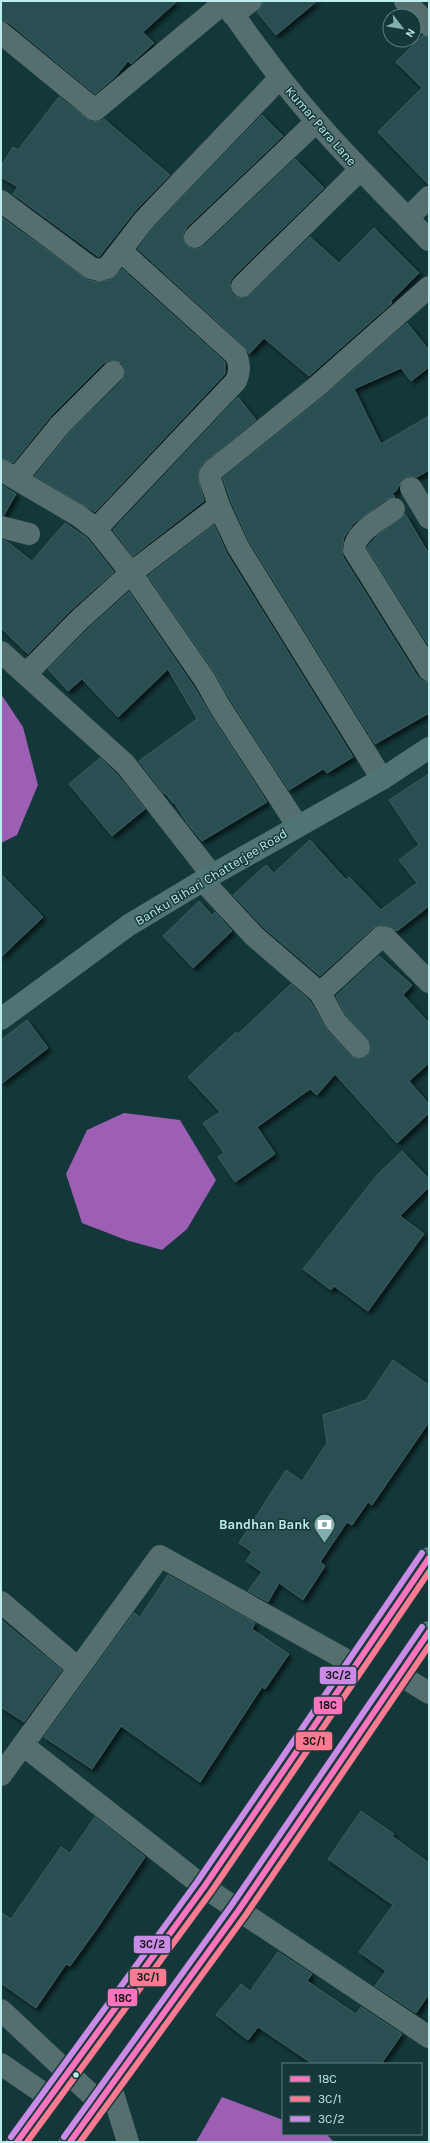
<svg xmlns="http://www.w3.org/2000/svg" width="430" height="2143" viewBox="0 0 430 2143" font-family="Karla,sans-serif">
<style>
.water{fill:#9c5fb4}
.building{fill:#2c5053;stroke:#3d5d61;filter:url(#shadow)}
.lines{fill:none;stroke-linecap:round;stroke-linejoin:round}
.minor{stroke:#556f6f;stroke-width:22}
.major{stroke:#4f7475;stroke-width:22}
.bus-1-casing{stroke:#173839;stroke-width:9}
.bus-2-casing{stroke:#173839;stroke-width:9}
.bus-3-casing{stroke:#173839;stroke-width:9}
.bus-1{stroke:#fc73be;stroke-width:6}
.bus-2{stroke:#fe7a93;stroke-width:6}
.bus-3{stroke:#ca8be6;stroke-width:6}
.bus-dot{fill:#beedee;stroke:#173839;stroke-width:1.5}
.labels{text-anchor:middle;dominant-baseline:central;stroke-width:3;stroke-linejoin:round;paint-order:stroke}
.street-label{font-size:13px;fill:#beedee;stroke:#173839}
.poi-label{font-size:13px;font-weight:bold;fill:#beedee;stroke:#173839;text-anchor:end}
.line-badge{stroke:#173839;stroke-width:1.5}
.pale-badge-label{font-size:11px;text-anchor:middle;font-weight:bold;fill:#111}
</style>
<defs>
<filter id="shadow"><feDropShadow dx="3.5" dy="3.5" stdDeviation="2" flood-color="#0009"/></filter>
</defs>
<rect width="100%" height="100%" fill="#143839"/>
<path class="water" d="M1,694L23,727L38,785L17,835L1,843Z
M124,1113L180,1120L216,1180L187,1229L162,1250L126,1240L82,1223L66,1174L87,1130Z
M222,2097L283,2120V2134H326L334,2142H196Z"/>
<path class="building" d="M1,1H177L143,32L154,43L131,64L128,61L115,77L95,94L9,23L1,21Z
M263,1H317L276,35L257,12L262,6Z
M423,35L429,37V185L378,132L422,88L396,62Z
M59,97L92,122H98L104,119L170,175L136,210L99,257L13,194L18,187L1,177V166L13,147L18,150Z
M262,115L283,136L186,228L183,234L186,245L192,249H198L204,246L295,159L324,188L233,277L230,282V289L233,295L239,298L250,295L310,237L339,263L374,228L419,273L391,301L392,303L309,376L264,338L249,354L244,346L138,249L154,227Z
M1,217L88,280L96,282L110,280L122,269L225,362V374L95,512L35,476L69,433L122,381L125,369L122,363L110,360L104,363L51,416L13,463L1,458Z
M407,323L429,350V367L411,381L401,368L354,389L381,444L429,416V470L417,477L410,476L404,478L396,491L392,493L395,497L387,499L354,523L344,537L342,548L343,557L418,677L423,681L429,682V713L375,744L249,541L231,501L223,478L323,397Z
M238,397L256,420L201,465L198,479L204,501L133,556L113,530Z
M1,485L16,494L4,515H1Z
M405,514L429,554V646L367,548L377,536Z
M65,523L87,538L114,572L70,611L28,654L1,628V540L6,541L32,561Z
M214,525L227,554L353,757L327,773L323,769L289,790L231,701L215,673L148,576Z
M129,592L194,687L210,714L267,802L202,841L187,823L174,802L173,803L165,793L164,794L139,761L197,719L168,669L118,717L82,679L68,691L48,669L88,629Z
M100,758L116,773L145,809L112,836L69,784Z
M429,774V906L397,931L383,925L373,928L320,976L263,927L233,895L266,865L274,873L310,840L346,880L349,877L381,910L417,883L399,860L419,845L389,800Z
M1,874L43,917L1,957Z
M199,901L212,915L215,912L232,931L193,968L163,936Z
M379,956L412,985L403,995L429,1023V1063L409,1081L429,1104V1113L397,1143L335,1074L317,1095L310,1089L257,1127L275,1154L235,1182L218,1157L224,1153L203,1123L220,1112L188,1077L236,1032L238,1034L291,984L310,1001L327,1030L350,1055L356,1059L367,1056L371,1050V1044L346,1015L336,996Z
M27,1020L48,1048L1,1084V1040Z
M402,1151L429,1179V1187L400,1216L424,1234L368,1311L334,1286L331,1290L303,1269L378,1174Z
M393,1360L429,1385V1422L372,1505L368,1502L352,1525L347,1522L320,1562L325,1566L303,1600L279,1583L268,1602L248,1591L262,1572L246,1561L252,1552L239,1543L286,1470L302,1481L327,1443L323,1415L366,1400Z
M168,1575L255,1623L252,1629L289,1654L265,1689L262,1687L200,1782L121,1726L92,1769L44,1737L134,1613L140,1617Z
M1,1620L62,1670L24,1722L1,1707Z
M361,1811L394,1834L392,1836L429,1863V1994L416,2013L375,1986L386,1971L359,1952L393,1905L328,1859Z
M95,1817L145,1857L96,1930L70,1966L66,1964L36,2008L1,1983V1912L11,1919L61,1847L70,1853Z
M278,1952L312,1974L307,1981L356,2014L361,2007L402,2034L381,2064H313L258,2027L248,2040L216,2015L241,1984L250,1991Z"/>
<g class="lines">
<path class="minor" d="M226,1C237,22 252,40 266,59C314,125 372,181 429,240
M405,1L429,25
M233,15L251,1
M1,33L95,110L226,1
M1,201L91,268L99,270L107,268L145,219L280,78
M408,218L429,197
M195,237L316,122
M242,286L360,170
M1,470L79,516L96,529L131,573L205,680L220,707L297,825
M16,479L60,425L113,372
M411,488L429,518
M219,506L238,547L382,779
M394,509C380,520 355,531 354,550L429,670
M1,527L29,534
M96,529L236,381C240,371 240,365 236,355L121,251
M1,652L125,764L212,875
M26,674L79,620L131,573L219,506L210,479V475L212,471L315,388L429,287
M203,881L254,936L320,993L336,1022L359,1047
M320,993L381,937L386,938L429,982
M1,1602L78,1668
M400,1675L429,1693
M23,1745L204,1887L429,2037
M1,1775L160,1556L357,1666
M1,2010L99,2102
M1,2064L49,2097
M111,2087L128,2142"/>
<path class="major" d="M1,1019L129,925L212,875L382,779L429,748
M17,2142L204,1887L429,1558
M70,2142L238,1911L429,1632"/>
<defs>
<path id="bus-1" d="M17,2142L204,1887L429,1558
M70,2142L238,1911L429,1632"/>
<path id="bus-2" d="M27,2142L211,1892L429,1572
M80,2142L245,1916L429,1646"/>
<path id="bus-3" d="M11,2137L197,1882L422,1553
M64,2137L231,1906L422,1627"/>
</defs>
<use href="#bus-1" class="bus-1-casing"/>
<use href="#bus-2" class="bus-2-casing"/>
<use href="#bus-3" class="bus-3-casing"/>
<use href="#bus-1" class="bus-1"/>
<use href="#bus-2" class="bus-2"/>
<use href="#bus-3" class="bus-3"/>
</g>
<defs>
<symbol id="bank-pin" viewBox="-11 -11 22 30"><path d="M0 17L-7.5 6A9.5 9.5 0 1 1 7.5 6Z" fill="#82aeaf" stroke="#173839"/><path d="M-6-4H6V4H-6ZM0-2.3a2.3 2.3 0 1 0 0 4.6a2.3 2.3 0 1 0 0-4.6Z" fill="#fff"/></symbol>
</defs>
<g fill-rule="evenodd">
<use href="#bank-pin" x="312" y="1512" width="25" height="34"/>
</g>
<circle class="bus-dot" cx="76" cy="2075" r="3.5"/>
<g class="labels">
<g class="street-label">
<text transform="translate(321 126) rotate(49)">Kumar Para Lane</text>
<text transform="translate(211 877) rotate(-31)">Banku Bihari Chatterjee Road</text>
</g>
<g class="poi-label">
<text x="310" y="1524">Bandhan Bank</text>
</g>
</g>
<g class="line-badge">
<rect x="319" y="1666" width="38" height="19" rx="4" fill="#ca8be6"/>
<rect x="313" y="1696" width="30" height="19" rx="4" fill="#fc73be"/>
<rect x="295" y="1731" width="38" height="20" rx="4" fill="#fe7a93"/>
<rect x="133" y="1935" width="38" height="19" rx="4" fill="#ca8be6"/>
<rect x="129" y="1968" width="38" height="19" rx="4" fill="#fe7a93"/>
<rect x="107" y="1988" width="31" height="19" rx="4" fill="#fc73be"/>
</g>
<g class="pale-badge-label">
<text x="338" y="1679">3C/2</text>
<text x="328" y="1709">18C</text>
<text x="314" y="1745">3C/1</text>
<text x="152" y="1948">3C/2</text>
<text x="148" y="1981">3C/1</text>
<text x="123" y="2002">18C</text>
</g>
<rect width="430" height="2143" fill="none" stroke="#beedee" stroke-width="4"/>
<rect x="282" y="2063" width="140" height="72" fill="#173839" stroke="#5a8081"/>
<rect x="290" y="2076" width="20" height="6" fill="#fc73be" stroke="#5a8081"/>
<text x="318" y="2083" font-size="12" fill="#beedee">18C</text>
<rect x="290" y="2096" width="20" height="6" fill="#fe7a93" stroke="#5a8081"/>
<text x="318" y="2103" font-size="12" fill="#beedee">3C/1</text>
<rect x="290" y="2116" width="20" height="6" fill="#ca8be6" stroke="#5a8081"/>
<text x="318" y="2123" font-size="12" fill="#beedee">3C/2</text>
<g transform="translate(402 28) rotate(121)"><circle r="19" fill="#173839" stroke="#5a8081"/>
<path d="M0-3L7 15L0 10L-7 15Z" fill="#82aeaf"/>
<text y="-6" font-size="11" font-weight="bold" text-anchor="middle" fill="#beedee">N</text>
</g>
</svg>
